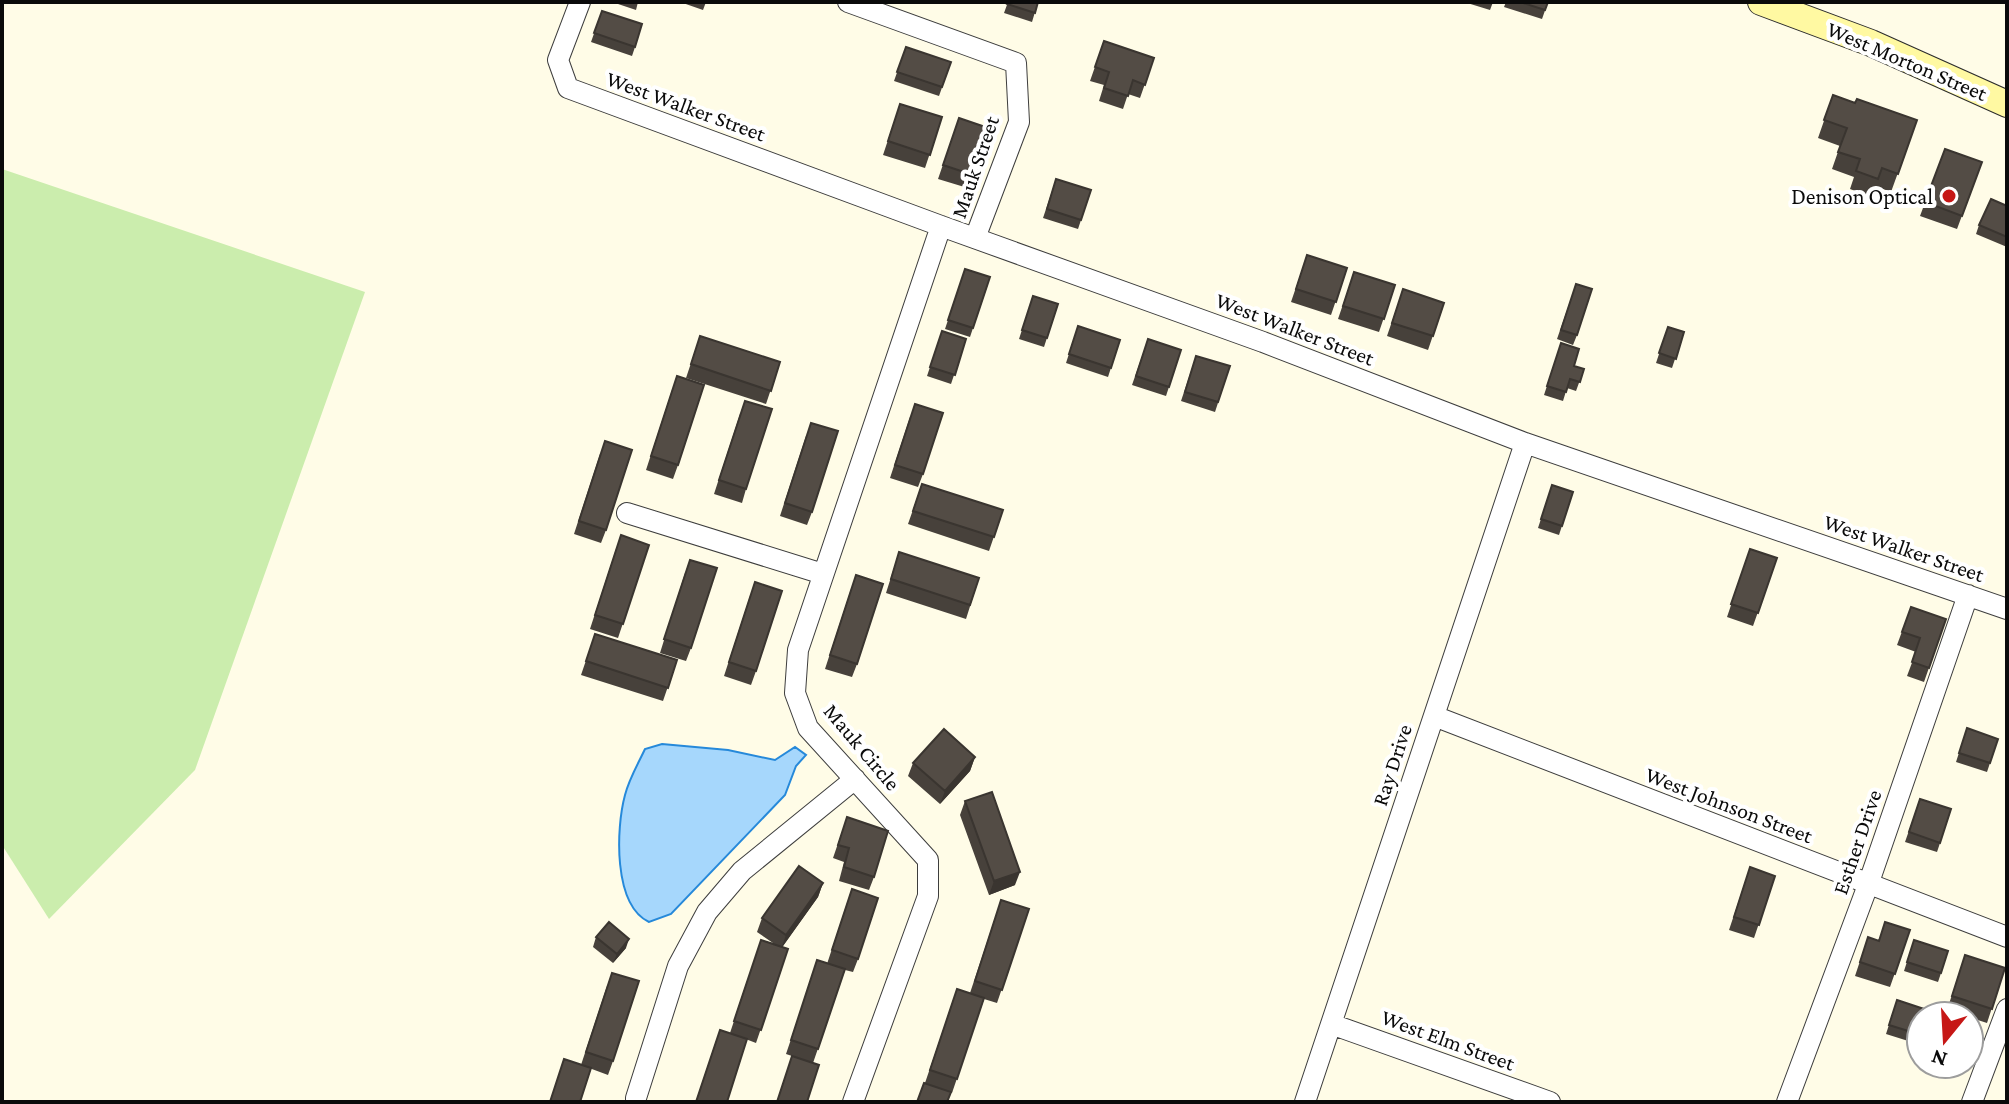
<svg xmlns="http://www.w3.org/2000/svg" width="2009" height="1104" viewBox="0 0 2009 1104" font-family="'Crimson Pro',serif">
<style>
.green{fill:#cbedad}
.water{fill:#a6d7fc;stroke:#2689da;stroke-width:2}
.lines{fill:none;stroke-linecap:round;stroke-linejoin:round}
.street-casing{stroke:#3d3d3d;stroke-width:22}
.secondary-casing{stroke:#2c2c2c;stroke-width:28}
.street{stroke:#fff;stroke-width:20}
.secondary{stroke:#fff9a2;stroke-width:26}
.wall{fill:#47413b}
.shaded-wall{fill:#3a3530}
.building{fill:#534c45;stroke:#3a3530;stroke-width:2}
.poi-dot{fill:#c61716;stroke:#fff;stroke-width:3}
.labels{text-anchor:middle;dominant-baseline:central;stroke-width:8;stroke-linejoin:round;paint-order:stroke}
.street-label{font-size:22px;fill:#0a0a0a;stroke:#fff}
.poi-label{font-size:22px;fill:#0a0a0a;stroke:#fff;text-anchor:end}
</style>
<rect width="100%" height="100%" fill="#fffce7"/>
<path class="green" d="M2,169L365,292L195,770L49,919L2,845Z"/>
<path class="water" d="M662,744L728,750L775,760L795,747L806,755L796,766L785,795L671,914L649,922C613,905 616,828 625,795C629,779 638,764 645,749Z"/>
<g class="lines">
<defs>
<path id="street" d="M580,2L558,60L568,88L941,226L1263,342L1525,443L2007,609
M848,2L1016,63L1019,122L975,238
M627,513L823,574
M1434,716L2007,937
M1331,1024L1550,1102
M636,1102V1098L678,966L707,912L742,871L855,779
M853,1102L928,896V860L808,728L795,693L798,650L941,226
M1305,1102L1525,443
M1787,1102L1868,885L1968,595
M1972,1102L2007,1009"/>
<path id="secondary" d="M1761,2L1871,43L2007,104"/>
</defs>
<use href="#street" class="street-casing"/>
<use href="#secondary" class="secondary-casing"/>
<use href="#street" class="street"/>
<use href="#secondary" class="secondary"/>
</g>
<path class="wall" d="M612,2H638L636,10Z
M680,2H706L703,10Z
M1008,2H1038L1032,22L1004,13Z
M1464,2H1493L1490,10Z
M1506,2H1548L1542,19L1504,7Z
M602,11L635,47L632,56L591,42Z
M1104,41L1154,58L1140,98L1128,94L1123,109L1099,101L1104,85L1090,81Z
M906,47L951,62L939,96L894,81Z
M1833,95L1855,103L1917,120L1891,192L1875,186L1871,197L1850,189L1854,177L1832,169L1840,146L1818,138Z
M900,104L942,117L925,168L883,155Z
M959,118L991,129L971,189L938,179Z
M1945,149L1982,162L1957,229L1920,216Z
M1056,179L1091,190L1078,229L1043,218Z
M2007,206V247L1976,234L1979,225Z
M1307,255L1347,268L1331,315L1291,302Z
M965,269L990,277L970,337L945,329Z
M1354,272L1395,285L1379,332L1338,319Z
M1576,284L1577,335L1573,345L1557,339Z
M1403,289L1444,303L1428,350L1387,336Z
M1033,296L1058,304L1044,347L1019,339Z
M1078,326L1120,340L1108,377L1066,363Z
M1668,327L1684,332L1672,368L1656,363Z
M942,331L966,339L951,384L927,376Z
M700,336L780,362L766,404L686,378Z
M1148,339L1181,350L1166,396L1132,385Z
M1561,343L1574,366L1584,369L1576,391L1567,388L1563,401L1544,395Z
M1196,356L1230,366L1215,412L1181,401Z
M672,390L678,465L673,479L646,470Z
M740,414L746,489L742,503L714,494Z
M910,417L923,474L918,487L890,478Z
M806,436L812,512L807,525L780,516Z
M600,454L606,530L601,543L574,534Z
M922,484L1003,510L989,551L908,524Z
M1552,485L1573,492L1559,535L1538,528Z
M649,545L618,638L590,629L616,549Z
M1750,549L1777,558L1753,626L1727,617Z
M899,552L979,578L966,619L886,593Z
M685,573L691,648L686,661L660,653Z
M851,589L857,664L852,677L825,669Z
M750,596L756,671L751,685L724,676Z
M1911,607L1946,619L1924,682L1907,676L1916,652L1897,645Z
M595,634L677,660L663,701L581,675Z
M1967,728L1998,739L1987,772L1956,762Z
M975,757L970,771L940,804L908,776L913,763Z
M1920,799L1940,843L1937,852L1905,842Z
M965,801L1015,885L989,895L960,815Z
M847,817L874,877L869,890L839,881L844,862L833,858Z
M1750,867L1775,876L1754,938L1729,930Z
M823,883L818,897L782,947L788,949L756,1043L730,1033L761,940L773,943L757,932L762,918Z
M1001,900L1029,909L997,1003L984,999L952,1093L925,1083L957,989L970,993Z
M847,903L858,959L853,972L845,970L813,1063L786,1054L813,974L827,964Z
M1910,930L1890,987L1855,976L1868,937L1878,941Z
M596,937L626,948L613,963L593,947Z
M1914,940L1941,973L1938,982L1904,971Z
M1965,955L2005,968L1987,1023L1947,1010Z
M607,986L613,1061L608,1075L581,1065Z
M1897,1000L1921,1016V1045L1886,1034Z"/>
<path class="shaded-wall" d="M975,757L970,771L940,804L945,791Z
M1020,872L1015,885L989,895L994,881Z
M823,883L818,897L781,949L786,935Z
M629,939L626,948L613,963L617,954Z"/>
<path class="building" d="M1008,2H1038L1035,13L1007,4Z
M1520,2H1548L1545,10Z
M602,11L642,24L635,47L594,33Z
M1104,41L1154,58L1145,85L1133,80L1128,96L1104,88L1109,72L1095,67Z
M906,47L951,62L942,87L897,72Z
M1833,95L1855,103L1857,99L1917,120L1898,174L1882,168L1878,179L1856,171L1860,159L1838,152L1847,128L1824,120Z
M900,104L942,117L930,155L888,141Z
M959,118L991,129L976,176L943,165Z
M1945,149L1982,162L1962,216L1925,202Z
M1056,179L1091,190L1081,220L1047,209Z
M1991,199L2007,206V237L1979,225Z
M1307,255L1347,268L1336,302L1296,289Z
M965,269L990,277L973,328L948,320Z
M1354,272L1395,285L1384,319L1343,306Z
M1576,284L1592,289L1577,335L1561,330Z
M1403,289L1444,303L1433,336L1392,323Z
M1033,296L1058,304L1047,338L1022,330Z
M1078,326L1120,340L1111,368L1069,354Z
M1668,327L1684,332L1676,359L1659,353Z
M942,331L966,339L955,375L930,367Z
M700,336L780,362L771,391L691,364Z
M1148,339L1181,350L1169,387L1136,376Z
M1561,343L1579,349L1574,366L1584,369L1580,382L1570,379L1566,392L1547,386Z
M1196,356L1230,366L1218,402L1185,392Z
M677,376L704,385L678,465L651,456Z
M745,401L772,409L746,489L719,480Z
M915,404L943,413L923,474L895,465Z
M811,423L838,431L812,512L785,503Z
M605,441L632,450L606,530L579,521Z
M922,484L1003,510L994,537L913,511Z
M1552,485L1573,492L1562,526L1541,519Z
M621,535L649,545L623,624L595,615Z
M1750,549L1777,558L1758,613L1731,604Z
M899,552L979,578L970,605L891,579Z
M690,560L717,568L691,648L664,639Z
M856,575L883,584L857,664L830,655Z
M755,582L782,591L756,671L729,662Z
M1911,607L1946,619L1929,668L1912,662L1920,638L1902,632Z
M595,634L677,660L668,688L586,661Z
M1967,728L1998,739L1990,763L1959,753Z
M944,729L975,757L945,791L913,763Z
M992,792L1020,872L994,881L965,801Z
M1920,799L1951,809L1940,843L1909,832Z
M847,817L888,831L874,877L844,867L849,848L838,845Z
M799,866L823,883L786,935L762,918Z
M1750,867L1775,876L1759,925L1734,917Z
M852,889L878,898L858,959L832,950Z
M1001,900L1029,909L1002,990L975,981Z
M609,922L629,939L617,954L596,937Z
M1885,922L1910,930L1895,974L1860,962L1868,937L1879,941Z
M761,940L788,949L761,1030L734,1021Z
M1914,940L1948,951L1941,973L1907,962Z
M1965,955L2005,968L1992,1009L1952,996Z
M817,960L845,969L818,1049L791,1040Z
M612,973L639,981L613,1061L586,1052Z
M957,989L984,998L957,1079L930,1070Z
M1897,1000L1933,1012L1932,1016H1921V1035L1889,1025Z
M720,1030L747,1039L727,1102H696Z
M792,1056L819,1065L807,1102H777Z
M564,1059L591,1068L580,1102H550Z
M924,1083L951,1092L947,1102H917Z"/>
<circle class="poi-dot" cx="1949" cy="196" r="8"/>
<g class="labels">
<g class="street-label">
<text transform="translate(1907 61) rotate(23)">West Morton Street</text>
<text transform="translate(686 106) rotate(20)">West Walker Street</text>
<text transform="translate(975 167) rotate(-71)">Mauk Street</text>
<text transform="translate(1295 329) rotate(21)">West Walker Street</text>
<text transform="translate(1904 548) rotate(19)">West Walker Street</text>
<text transform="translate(862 747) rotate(50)">Mauk Circle</text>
<text transform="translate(1392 765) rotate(-72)">Ray Drive</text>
<text transform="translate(1729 805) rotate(21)">West Johnson Street</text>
<text transform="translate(1857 842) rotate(-71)">Esther Drive</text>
<text transform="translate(1448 1040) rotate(20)">West Elm Street</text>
</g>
<g class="poi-label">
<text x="1933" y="196">Denison Optical</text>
</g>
</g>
<rect width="2009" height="1104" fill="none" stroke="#0a0a0a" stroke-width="8"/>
<g transform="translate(1945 1040) rotate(198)"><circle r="38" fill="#ffffff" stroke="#9d9d9d" stroke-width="2"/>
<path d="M0-6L14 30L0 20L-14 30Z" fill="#c61716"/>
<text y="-12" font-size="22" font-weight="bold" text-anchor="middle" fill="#0a0a0a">N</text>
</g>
</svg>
